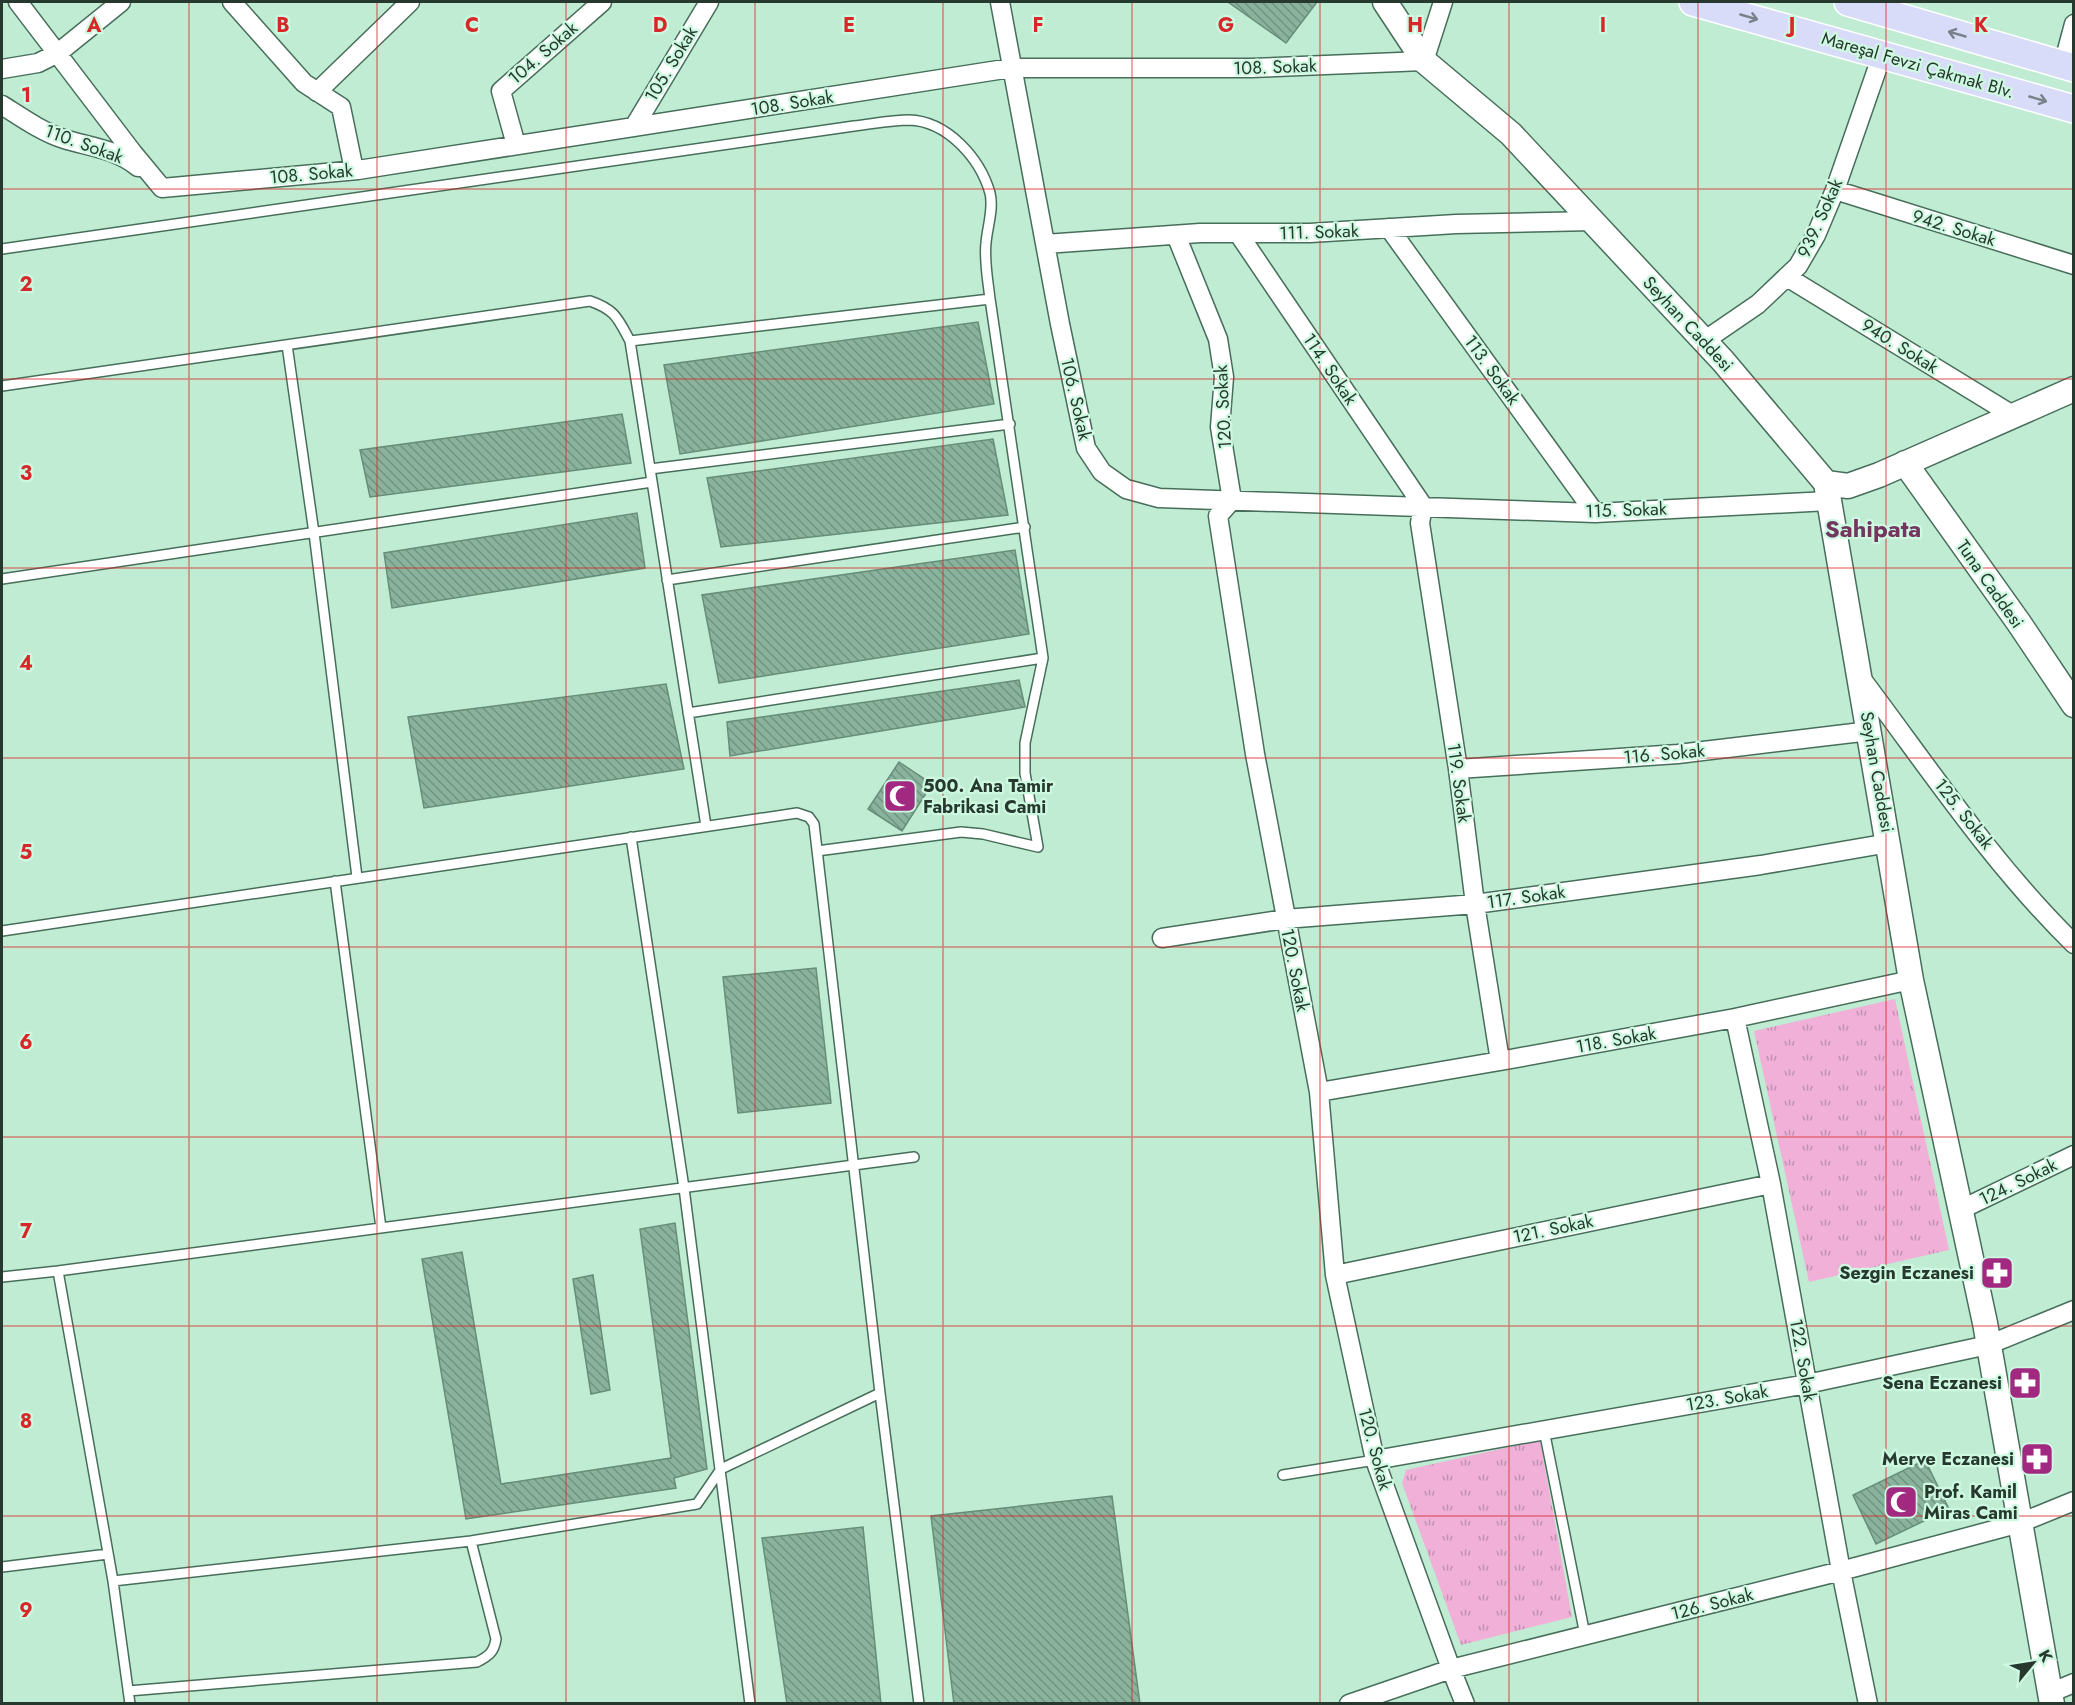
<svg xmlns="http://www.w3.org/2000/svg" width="2075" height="1705" viewBox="0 0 2075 1705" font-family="Jost,sans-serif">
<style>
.grass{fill:url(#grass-tufts)}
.building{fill:url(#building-back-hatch);stroke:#668e78;stroke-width:1.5}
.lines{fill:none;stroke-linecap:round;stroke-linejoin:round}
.service-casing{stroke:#476e5a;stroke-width:12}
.minor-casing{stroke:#476e5a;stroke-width:21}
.secondary-casing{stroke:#476e5a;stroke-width:27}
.primary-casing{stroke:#fff;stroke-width:30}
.service{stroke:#fff;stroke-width:9}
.minor{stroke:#fff;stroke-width:18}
.secondary{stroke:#fff;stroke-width:24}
.primary{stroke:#d9dcf8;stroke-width:27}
.oneway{stroke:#778289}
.grid{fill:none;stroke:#d62828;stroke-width:1.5;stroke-opacity:0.55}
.labels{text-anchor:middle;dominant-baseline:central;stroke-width:4.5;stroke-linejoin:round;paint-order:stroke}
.street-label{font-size:18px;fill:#27392f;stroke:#cef9e1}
.poi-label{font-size:18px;font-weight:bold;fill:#27392f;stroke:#cef9e1;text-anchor:end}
.district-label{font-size:24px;font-weight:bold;fill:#72365f;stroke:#cef9e1}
.grid-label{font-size:20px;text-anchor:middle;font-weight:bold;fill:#d62828;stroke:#cef9e1;stroke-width:4.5;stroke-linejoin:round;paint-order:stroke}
</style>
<defs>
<pattern id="grass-tufts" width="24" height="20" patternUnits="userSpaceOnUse" patternTransform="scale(1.5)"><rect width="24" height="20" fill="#f0b0d8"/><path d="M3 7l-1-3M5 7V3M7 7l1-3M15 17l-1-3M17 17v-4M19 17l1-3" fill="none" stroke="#c290b0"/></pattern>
<pattern id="building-back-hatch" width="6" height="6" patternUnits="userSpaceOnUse" patternTransform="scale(1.5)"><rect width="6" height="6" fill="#8ab39d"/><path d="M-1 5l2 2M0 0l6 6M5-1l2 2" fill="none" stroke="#719380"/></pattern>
</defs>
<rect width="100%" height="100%" fill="#c1ecd4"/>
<path class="grass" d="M1895,999L1949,1250L1809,1282L1754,1031Z
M1540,1440L1572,1617L1461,1645L1402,1483L1406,1470Z"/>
<path class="building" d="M1228,2H1317L1286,43Z
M978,322L994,404L680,454L664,365Z
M622,414L631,463L370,497L360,450Z
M993,439L1008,515L721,547L707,478Z
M637,513L645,568L392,608L384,553Z
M1015,550L1029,634L719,683L702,595Z
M1019,680L1025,707L730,756L727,722Z
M666,684L684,769L424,808L408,717Z
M899,762L932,784L902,831L868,809Z
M816,968L831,1103L738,1113L723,977Z
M675,1223L707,1469L674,1478L676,1488L466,1519L422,1259L462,1252L501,1484L671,1458L640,1229Z
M593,1275L610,1390L591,1394L573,1279Z
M1925,1460L1949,1509L1876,1544L1853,1495Z
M1112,1496L1140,1704H954L931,1516Z
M863,1527L881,1704H787L762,1538Z"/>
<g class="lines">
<defs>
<path id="service" d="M2,249L854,126C872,124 891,120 909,120C947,121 980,158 990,193C994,209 987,228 986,243C984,261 988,281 990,299
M287,345L314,533L357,877
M2,386L590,301C616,310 618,319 630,341
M650,469L1010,424
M2,579L652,482
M667,580L1025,527
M688,713L1043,658
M706,826L630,341L990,299L1043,658L1025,743V773L1038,847L983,834L961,832L817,851
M631,837L684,1188L750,1704
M335,881L381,1228
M2,931L797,813L809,817L814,824L880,1393L721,1469L697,1504L471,1541L113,1581
M58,1271L113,1581L130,1704
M2,1277L58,1271L914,1157
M880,1393L919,1704
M1544,1430L1585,1635
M1283,1475L1375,1460
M2,1567L108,1554
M128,1691L477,1662C489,1656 494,1652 496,1639L471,1541"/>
<path id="minor" d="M18,2L133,153L162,188
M232,2L304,83L341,107L354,170
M1000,2L1060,324L1086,448L1102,472L1126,489L1159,498L1595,513L1829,501
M2063,65L2074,24
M2,69L38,63L58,53L121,2
M317,92L410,2
M2,105C21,117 42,132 64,139C90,147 116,149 138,167
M634,127L709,2
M516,145L501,91L602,2
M162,188L358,170L1011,68H1251L1424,61L1443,2
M1835,190L2074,265
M1389,228L1595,513
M1238,233L1423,506
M1176,235L1218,339L1224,377L1220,427L1232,500L1218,516L1255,754L1319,1092L1335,1275L1375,1460L1451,1669L1465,1704
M1045,244L1200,233H1310L1456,224L1593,221
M1787,277L2014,416
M1704,341L1758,304L1798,266L1816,235L1835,190L1882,55
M1423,506L1420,523L1458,769L1475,904L1500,1061
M1861,678C1929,768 1993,865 2074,944
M1458,769L1678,754L1870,731
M1162,938L1285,919L1475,904L1761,865L1889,843
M1735,1018L1771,1184L1841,1571L1868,1704
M1319,1092L1500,1061L1735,1018L1911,980
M1962,1209L2074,1155
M1335,1275L1771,1184
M1375,1460L1807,1384L1988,1345L2074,1310
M2050,1693L2074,1683
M1349,1704L1451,1669L1841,1571L2020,1523L2074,1501"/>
<path id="secondary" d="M1385,2L1424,61L1511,134L1723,361L1826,483L1911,980L1985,1323L2052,1704
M1905,463L2019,623L2074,705
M1826,483L1848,486L1879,475L2074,389"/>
<path id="primary" d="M1693,2L2074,109
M1848,2L2074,68"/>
</defs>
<use href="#service" class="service-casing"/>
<use href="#minor" class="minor-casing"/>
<use href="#secondary" class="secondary-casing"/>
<use href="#primary" class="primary-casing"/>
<use href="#service" class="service"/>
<use href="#minor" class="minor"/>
<use href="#secondary" class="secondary"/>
<use href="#primary" class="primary"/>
</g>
<defs><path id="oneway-shaft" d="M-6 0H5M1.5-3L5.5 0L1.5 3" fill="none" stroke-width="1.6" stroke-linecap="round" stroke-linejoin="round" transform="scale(1.5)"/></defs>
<g class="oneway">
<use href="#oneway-shaft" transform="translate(1749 17) rotate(16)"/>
<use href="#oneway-shaft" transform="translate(1957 34) rotate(-164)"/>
<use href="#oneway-shaft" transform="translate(2038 99) rotate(16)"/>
</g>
<path class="grid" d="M189,2V1704M377,2V1704M566,2V1704M755,2V1704M943,2V1704M1132,2V1704M1320,2V1704M1509,2V1704M1698,2V1704M1886,2V1704M2,189H2074M2,379H2074M2,568H2074M2,758H2074M2,947H2074M2,1137H2074M2,1326H2074M2,1516H2074"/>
<defs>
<symbol id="mosque-square" viewBox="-11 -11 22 22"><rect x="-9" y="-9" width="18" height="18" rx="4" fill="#a12980" stroke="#cef9e1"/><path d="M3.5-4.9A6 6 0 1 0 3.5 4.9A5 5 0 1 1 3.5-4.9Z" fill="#fff"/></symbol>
<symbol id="pharmacy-square" viewBox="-11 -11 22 22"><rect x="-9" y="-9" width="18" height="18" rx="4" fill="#a12980" stroke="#cef9e1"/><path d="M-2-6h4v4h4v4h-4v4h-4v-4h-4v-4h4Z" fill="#fff"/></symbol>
</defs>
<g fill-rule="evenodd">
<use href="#mosque-square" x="881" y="777" width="38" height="38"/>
<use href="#pharmacy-square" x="1978" y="1254" width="38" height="38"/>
<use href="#pharmacy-square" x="2006" y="1364" width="38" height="38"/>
<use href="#pharmacy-square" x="2018" y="1440" width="38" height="38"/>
<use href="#mosque-square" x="1882" y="1483" width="38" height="38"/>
</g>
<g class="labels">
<g class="street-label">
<text transform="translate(543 53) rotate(-41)">104. Sokak</text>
<text transform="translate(671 64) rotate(-59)">105. Sokak</text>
<text transform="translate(1918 65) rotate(16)">Mareşal Fevzi Çakmak Blv.</text>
<text transform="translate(1275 67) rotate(-2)">108. Sokak</text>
<text transform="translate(792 103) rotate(-9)">108. Sokak</text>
<text transform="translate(84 144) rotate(20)">110. Sokak</text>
<text transform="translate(311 174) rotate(-5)">108. Sokak</text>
<text transform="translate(1820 218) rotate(-66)">939. Sokak</text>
<text transform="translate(1954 228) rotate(17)">942. Sokak</text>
<text transform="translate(1319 232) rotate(-2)">111. Sokak</text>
<text transform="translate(1688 324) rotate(47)">Seyhan Caddesi</text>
<text transform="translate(1900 346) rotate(32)">940. Sokak</text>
<text transform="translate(1330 369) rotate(56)">114. Sokak</text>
<text transform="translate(1492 370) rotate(54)">113. Sokak</text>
<text transform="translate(1076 399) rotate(77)">106. Sokak</text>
<text transform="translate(1223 407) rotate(-93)">120. Sokak</text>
<text transform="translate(1626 510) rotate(-2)">115. Sokak</text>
<text transform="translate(1990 584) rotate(55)">Tuna Caddesi</text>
<text transform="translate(1664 754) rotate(-5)">116. Sokak</text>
<text transform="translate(1877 772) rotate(80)">Seyhan Caddesi</text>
<text transform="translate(1459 783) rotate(82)">119. Sokak</text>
<text transform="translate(1964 814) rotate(52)">125. Sokak</text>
<text transform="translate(1526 897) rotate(-8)">117. Sokak</text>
<text transform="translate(1295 970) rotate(79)">120. Sokak</text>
<text transform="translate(1616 1040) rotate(-10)">118. Sokak</text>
<text transform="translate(2018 1182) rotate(-26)">124. Sokak</text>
<text transform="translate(1553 1229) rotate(-12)">121. Sokak</text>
<text transform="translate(1803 1360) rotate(80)">122. Sokak</text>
<text transform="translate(1727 1398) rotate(-10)">123. Sokak</text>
<text transform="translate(1375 1449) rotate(75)">120. Sokak</text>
<text transform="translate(1712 1604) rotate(-14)">126. Sokak</text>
</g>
<g class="poi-label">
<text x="923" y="786" text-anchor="start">500. Ana Tamir<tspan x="923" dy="21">Fabrikasi Cami</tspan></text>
<text x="1974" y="1273">Sezgin Eczanesi</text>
<text x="2002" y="1383">Sena Eczanesi</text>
<text x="2014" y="1459">Merve Eczanesi</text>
<text x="1924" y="1492" text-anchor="start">Prof. Kamil<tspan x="1924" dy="21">Miras Cami</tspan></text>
</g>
<g class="district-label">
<text x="1873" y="528">Sahipata</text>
</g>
</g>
<g class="grid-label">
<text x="94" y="32">A</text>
<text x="283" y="32">B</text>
<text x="472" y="32">C</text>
<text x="660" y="32">D</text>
<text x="849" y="32">E</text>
<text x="1038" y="32">F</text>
<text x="1226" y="32">G</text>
<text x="1415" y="32">H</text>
<text x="1603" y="32">I</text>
<text x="1792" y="32">J</text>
<text x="1981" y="32">K</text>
<text x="26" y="102">1</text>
<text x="26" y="291">2</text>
<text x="26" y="480">3</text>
<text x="26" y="670">4</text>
<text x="26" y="859">5</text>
<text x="26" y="1049">6</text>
<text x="26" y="1238">7</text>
<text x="26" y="1428">8</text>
<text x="26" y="1617">9</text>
</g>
<rect width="2075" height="1705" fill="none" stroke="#27392f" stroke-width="6"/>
<g transform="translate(2033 1663) rotate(60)" stroke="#cef9e1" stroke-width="4.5" paint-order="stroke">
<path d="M0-4.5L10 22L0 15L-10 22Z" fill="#27392f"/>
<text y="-9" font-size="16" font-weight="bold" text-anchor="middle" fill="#27392f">K</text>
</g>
</svg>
